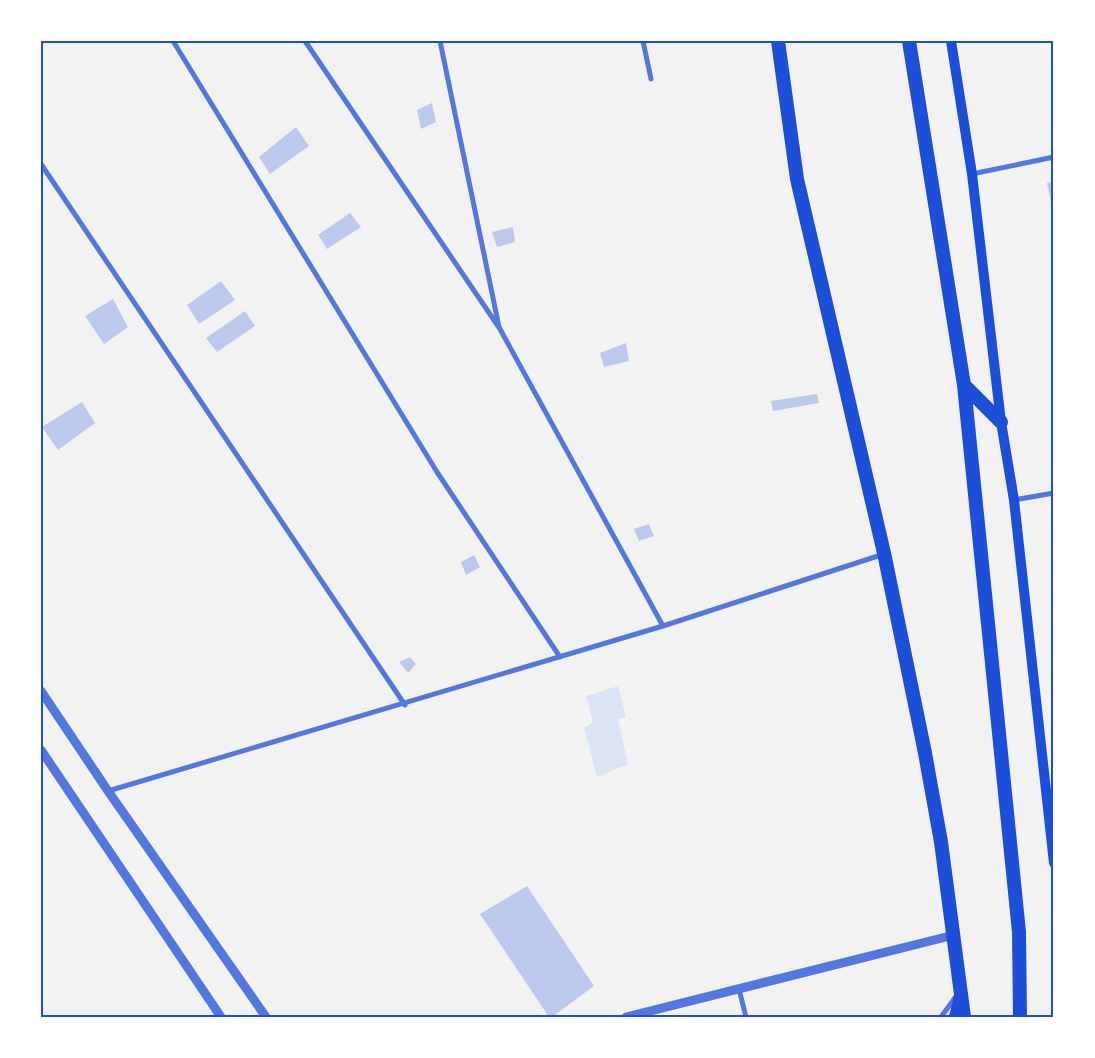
<svg xmlns="http://www.w3.org/2000/svg" width="1095" height="1058" viewBox="0 0 1095 1058" font-family="Karla,sans-serif">
<style>
.green{fill:#dbe4f7}
.building{fill:#bdc9ec}
.lines{fill:none;stroke-linecap:round;stroke-linejoin:round}
.minor{stroke:#5277de;stroke-width:5}
.tertiary{stroke:#5277de;stroke-width:9}
.secondary{stroke:#1d4ed8;stroke-width:10}
.trunk{stroke:#1d4ed8;stroke-width:14}
.neatline{fill:none;stroke:#1d4ed8;stroke-width:2}
</style>
<rect width="100%" height="100%" fill="#f2f2f2"/>
<path class="green" d="M618,686L626,717L618,719L628,764L597,777L584,728L593,722L586,696Z"/>
<path class="building" d="M432,103L436,122L421,129L417,110Z
M296,127L309,146L270,174L259,157Z
M1054,182V213H1053L1047,183Z
M350,213L361,227L327,249L318,235Z
M513,227L515,242L497,247L492,232Z
M221,281L235,300L199,324L187,305Z
M113,299L128,327L104,344L85,316Z
M245,311L255,326L217,352L206,338Z
M626,343L629,361L604,367L600,353Z
M817,394L819,403L773,411L771,401Z
M82,402L95,423L58,450L42,427Z
M649,524L654,536L639,541L634,529Z
M474,555L480,567L466,575L461,562Z
M410,657L416,664L408,673L399,662Z
M527,886L594,986L552,1017H549L480,914Z"/>
<g class="lines">
<path class="minor" d="M173,41L437,472L560,657
M305,41L500,329L663,626
M440,41L499,327
M643,41L651,79
M41,164L405,705
M972,174L1054,157
M1014,500L1054,493
M108,791L663,626L884,554
M739,989L746,1017
M941,1017L957,995"/>
<path class="tertiary" d="M41,691L108,791L266,1017
M41,750L221,1017
M626,1017L954,935"/>
<path class="secondary" d="M951,41L972,174L1001,422L1014,500L1054,863
M954,1017L959,996"/>
<path class="trunk" d="M778,41L797,179L884,553L925,753L941,842L964,1017
M909,41L964,385L1019,932L1020,1017
M964,385L1001,422"/>
</g>
<rect width="1095" height="1058" fill="none" stroke="#ffffff" stroke-width="85"/>
<rect x="42" y="42" width="1010" height="974" class="neatline"/>
</svg>
